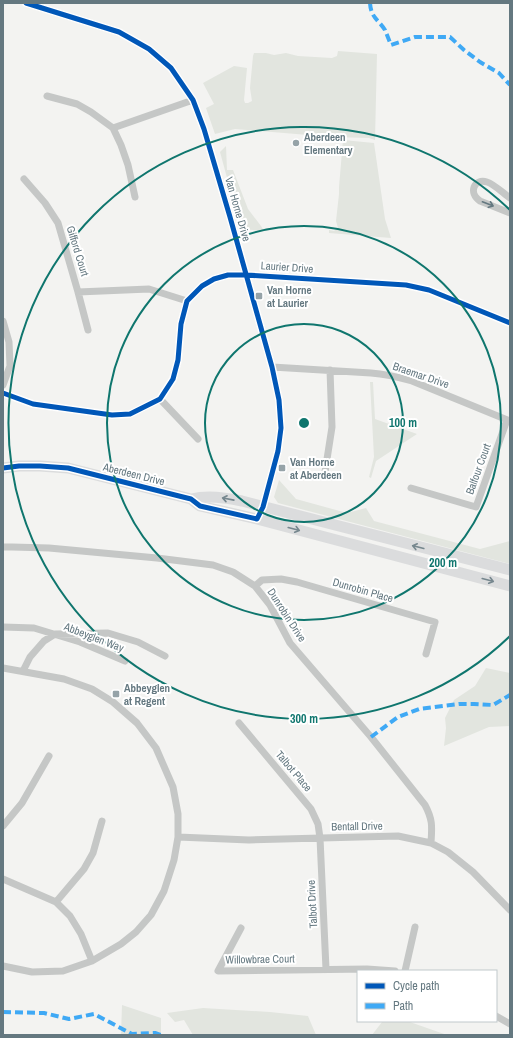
<svg xmlns="http://www.w3.org/2000/svg" width="513" height="1038" viewBox="0 0 513 1038" font-family="'Archivo Narrow',sans-serif">
<style>
.green{fill:#e2e5df}
.lines{fill:none;stroke-linecap:round;stroke-linejoin:round}
.street{stroke:#c5c7c6;stroke-width:7}
.secondary{stroke:#dbdcdd;stroke-width:11}
.quiet{stroke:#3fa9f5;stroke-width:4;stroke-dasharray:8 4;stroke-linecap:butt}
.cycleway-casing{stroke:#fff;stroke-width:8}
.cycleway{stroke:#0057b8;stroke-width:5}
.oneway{stroke:#647880}
.oneway2{stroke:#76878e}
.ring{fill:none;stroke:#0f766e;stroke-width:2}
.poi-dot{fill:#96a3a8;stroke:#fff;stroke-width:1.5}
.labels{text-anchor:middle;dominant-baseline:central;stroke-width:4;stroke-linejoin:round;paint-order:stroke}
.poi-label{font-size:11px;font-weight:bold;fill:#647880;stroke:#fff;text-anchor:start}
.street-label{font-size:11px;fill:#647880;stroke:#fff}
.centre{fill:#0f766e;stroke:#fff;stroke-width:2}
.ring-label{font-size:12px;text-anchor:middle;font-weight:bold;fill:#0f766e;stroke:#fff;stroke-width:4;stroke-linejoin:round;paint-order:stroke}
</style>
<rect width="100%" height="100%" fill="#f3f3f1"/>
<path class="green" d="M338,51L377,54L375,140L369,138L332,137L235,129L215,134L206,108L214,104L203,83L234,66L247,68L244,100L245,103H248L252,101L250,88L253,56L254,53H266L274,55L286,53L298,56L332,58L337,56Z
M343,140L374,143L385,219L391,238L329,233V230L334,231L338,228L336,221L339,194V187Z
M226,146L227,170H233L248,209L261,226L264,231L241,229L220,152Z
M370,382H373L375,419L417,434L376,461L371,478L369,477L374,457Z
M279,480L296,499L347,513L366,508L374,521L480,549L510,541V564L278,503L274,497Z
M486,668L510,673V726L489,727L444,746L446,728L445,718L454,700L475,686Z
M122,1005L161,1018V1035H121Z
M203,1008L270,1012L308,1016L316,1035H193L184,1020L175,1022L167,1013Z
M387,1021H407L447,1035H372L382,1022Z"/>
<g class="lines">
<path class="street" d="M26,3L119,32L149,49L171,68L193,100L204,129L230,217L272,367L279,400L281,428L278,451L263,507L257,519
M47,96L77,104L91,112L113,128L121,145L128,165L135,197
M113,128L193,100
M24,179L45,203L58,223L78,292L88,330
M510,198C504,194 494,184 487,182C474,178 468,193 480,201L510,213
M78,292L149,289L187,301
M3,321L9,342L10,366L3,385
M272,367L371,373C385,374 398,377 412,381L510,421
M3,393L33,404L112,415L130,414L160,399L173,379L178,360L181,324L187,301L202,286L214,279L228,275H246L406,285L429,290L510,323
M160,399L198,439
M325,472L332,427L330,370
M411,488L476,507L507,420
M3,547H12L49,548L157,558L213,565L233,572L255,586L270,605L290,643L371,737L425,805C433,820 432,827 431,843
M255,586L262,580L281,579L297,582L435,622L426,654
M3,627L34,628L80,642L125,661
M3,668L64,679L92,689L113,702L137,723L156,748L173,787L178,814V837L174,860L164,891L151,915L136,932L121,944L92,961L63,971L32,972L3,966
M23,671L30,657L44,641L55,634L108,633L138,642L165,656
M239,723L311,809L318,824L320,838L326,969
M3,826L22,803L49,756
M178,837L249,840L398,836L431,843L448,852L473,872L510,910
M3,879L56,902L70,916L81,934L92,961
M56,902L84,869L93,853L102,821
M241,928L218,971L367,969L395,971
M405,971L415,927
M496,1016L510,1024"/>
<path class="secondary" d="M3,468L19,466H40L68,468L191,499L200,506L257,519L510,586
M191,499C209,495 225,498 242,501L510,570"/>
<path class="quiet" d="M370,3C371,18 378,19 385,30C387,35 389,40 391,45L415,37H450L464,50L480,62L499,73L510,85
M371,737L398,717L419,709L459,704H474L493,705L510,695
M3,1012L44,1013L69,1019L94,1014L132,1034L155,1033L161,1035"/>
<defs>
<path id="cycleway" d="M3,393L33,404L112,415L130,414L160,399L173,379L178,360L181,324L187,301L202,286L214,279L228,275H246L406,285L429,290L510,323
M3,468L19,466H40L68,468L179,496L191,499L200,506L257,519L263,507L278,451L281,428L279,400L272,367L230,217L204,129L193,100L171,68L149,49L119,32L26,3"/>
</defs>
<use href="#cycleway" class="cycleway-casing"/>
<use href="#cycleway" class="cycleway"/>
</g>
<defs><path id="oneway-shaft" d="M-6 0H5M1.5-3L5.5 0L1.5 3" fill="none" stroke-width="1.6" stroke-linecap="round" stroke-linejoin="round"/></defs>
<use class="oneway" href="#oneway-shaft" transform="translate(488 204) rotate(21)"/>
<g class="oneway2">
<use href="#oneway-shaft" transform="translate(228 499) rotate(-169)"/>
<use href="#oneway-shaft" transform="translate(294 529) rotate(15)"/>
<use href="#oneway-shaft" transform="translate(418 547) rotate(-166)"/>
<use href="#oneway-shaft" transform="translate(488 580) rotate(15)"/>
</g>
<g class="ring">
<circle cx="304" cy="423" r="99"/>
<circle cx="304" cy="423" r="197"/>
<path d="M510 636A296 296 0 1 1 510 210"/>
</g>
<g class="poi-dot">
<circle cx="296" cy="143" r="4"/>
<rect x="255" y="292" width="8" height="8" rx="2"/>
<rect x="278" y="464" width="8" height="8" rx="2"/>
<rect x="112" y="690" width="8" height="8" rx="2"/>
</g>
<g class="labels">
<g class="poi-label">
<text x="304" y="137">Aberdeen<tspan x="304" dy="13">Elementary</tspan></text>
<text x="267" y="290">Van Horne<tspan x="267" dy="13">at Laurier</tspan></text>
<text x="290" y="462">Van Horne<tspan x="290" dy="13">at Aberdeen</tspan></text>
<text x="124" y="688">Abbeyglen<tspan x="124" dy="13">at Regent</tspan></text>
</g>
<g class="street-label">
<text transform="translate(238 209) rotate(74)">Van Horne Drive</text>
<text transform="translate(78 251) rotate(73)">Gifford Court</text>
<text transform="translate(287 267) rotate(4)">Laurier Drive</text>
<text transform="translate(421 375) rotate(19)">Braemar Drive</text>
<text transform="translate(478 469) rotate(-70)">Balfour Court</text>
<text transform="translate(134 474) rotate(14)">Aberdeen Drive</text>
<text transform="translate(363 590) rotate(16)">Dunrobin Place</text>
<text transform="translate(287 615) rotate(57)">Dunrobin Drive</text>
<text transform="translate(94 637) rotate(21)">Abbeyglen Way</text>
<text transform="translate(294 771) rotate(50)">Talbot Place</text>
<text transform="translate(357 826) rotate(-1)">Bentall Drive</text>
<text transform="translate(312 904) rotate(-93)">Talbot Drive</text>
<text transform="translate(260 959) rotate(-1)">Willowbrae Court</text>
</g>
</g>
<circle cx="304" cy="423" r="6" class="centre"/>
<g class="ring-label">
<text x="403" y="427">100 m</text>
<text x="443" y="567">200 m</text>
<text x="304" y="723">300 m</text>
</g>
<rect width="513" height="1038" fill="none" stroke="#647880" stroke-width="8"/>
<rect x="357" y="970" width="140" height="52" fill="#ffffff" stroke="#c1c9cc"/>
<rect x="365" y="983" width="20" height="6" fill="#0057b8" stroke="#c1c9cc"/>
<text x="393" y="990" font-size="12" fill="#647880">Cycle path</text>
<rect x="365" y="1003" width="20" height="6" fill="#3fa9f5" stroke="#c1c9cc"/>
<text x="393" y="1010" font-size="12" fill="#647880">Path</text>
</svg>
